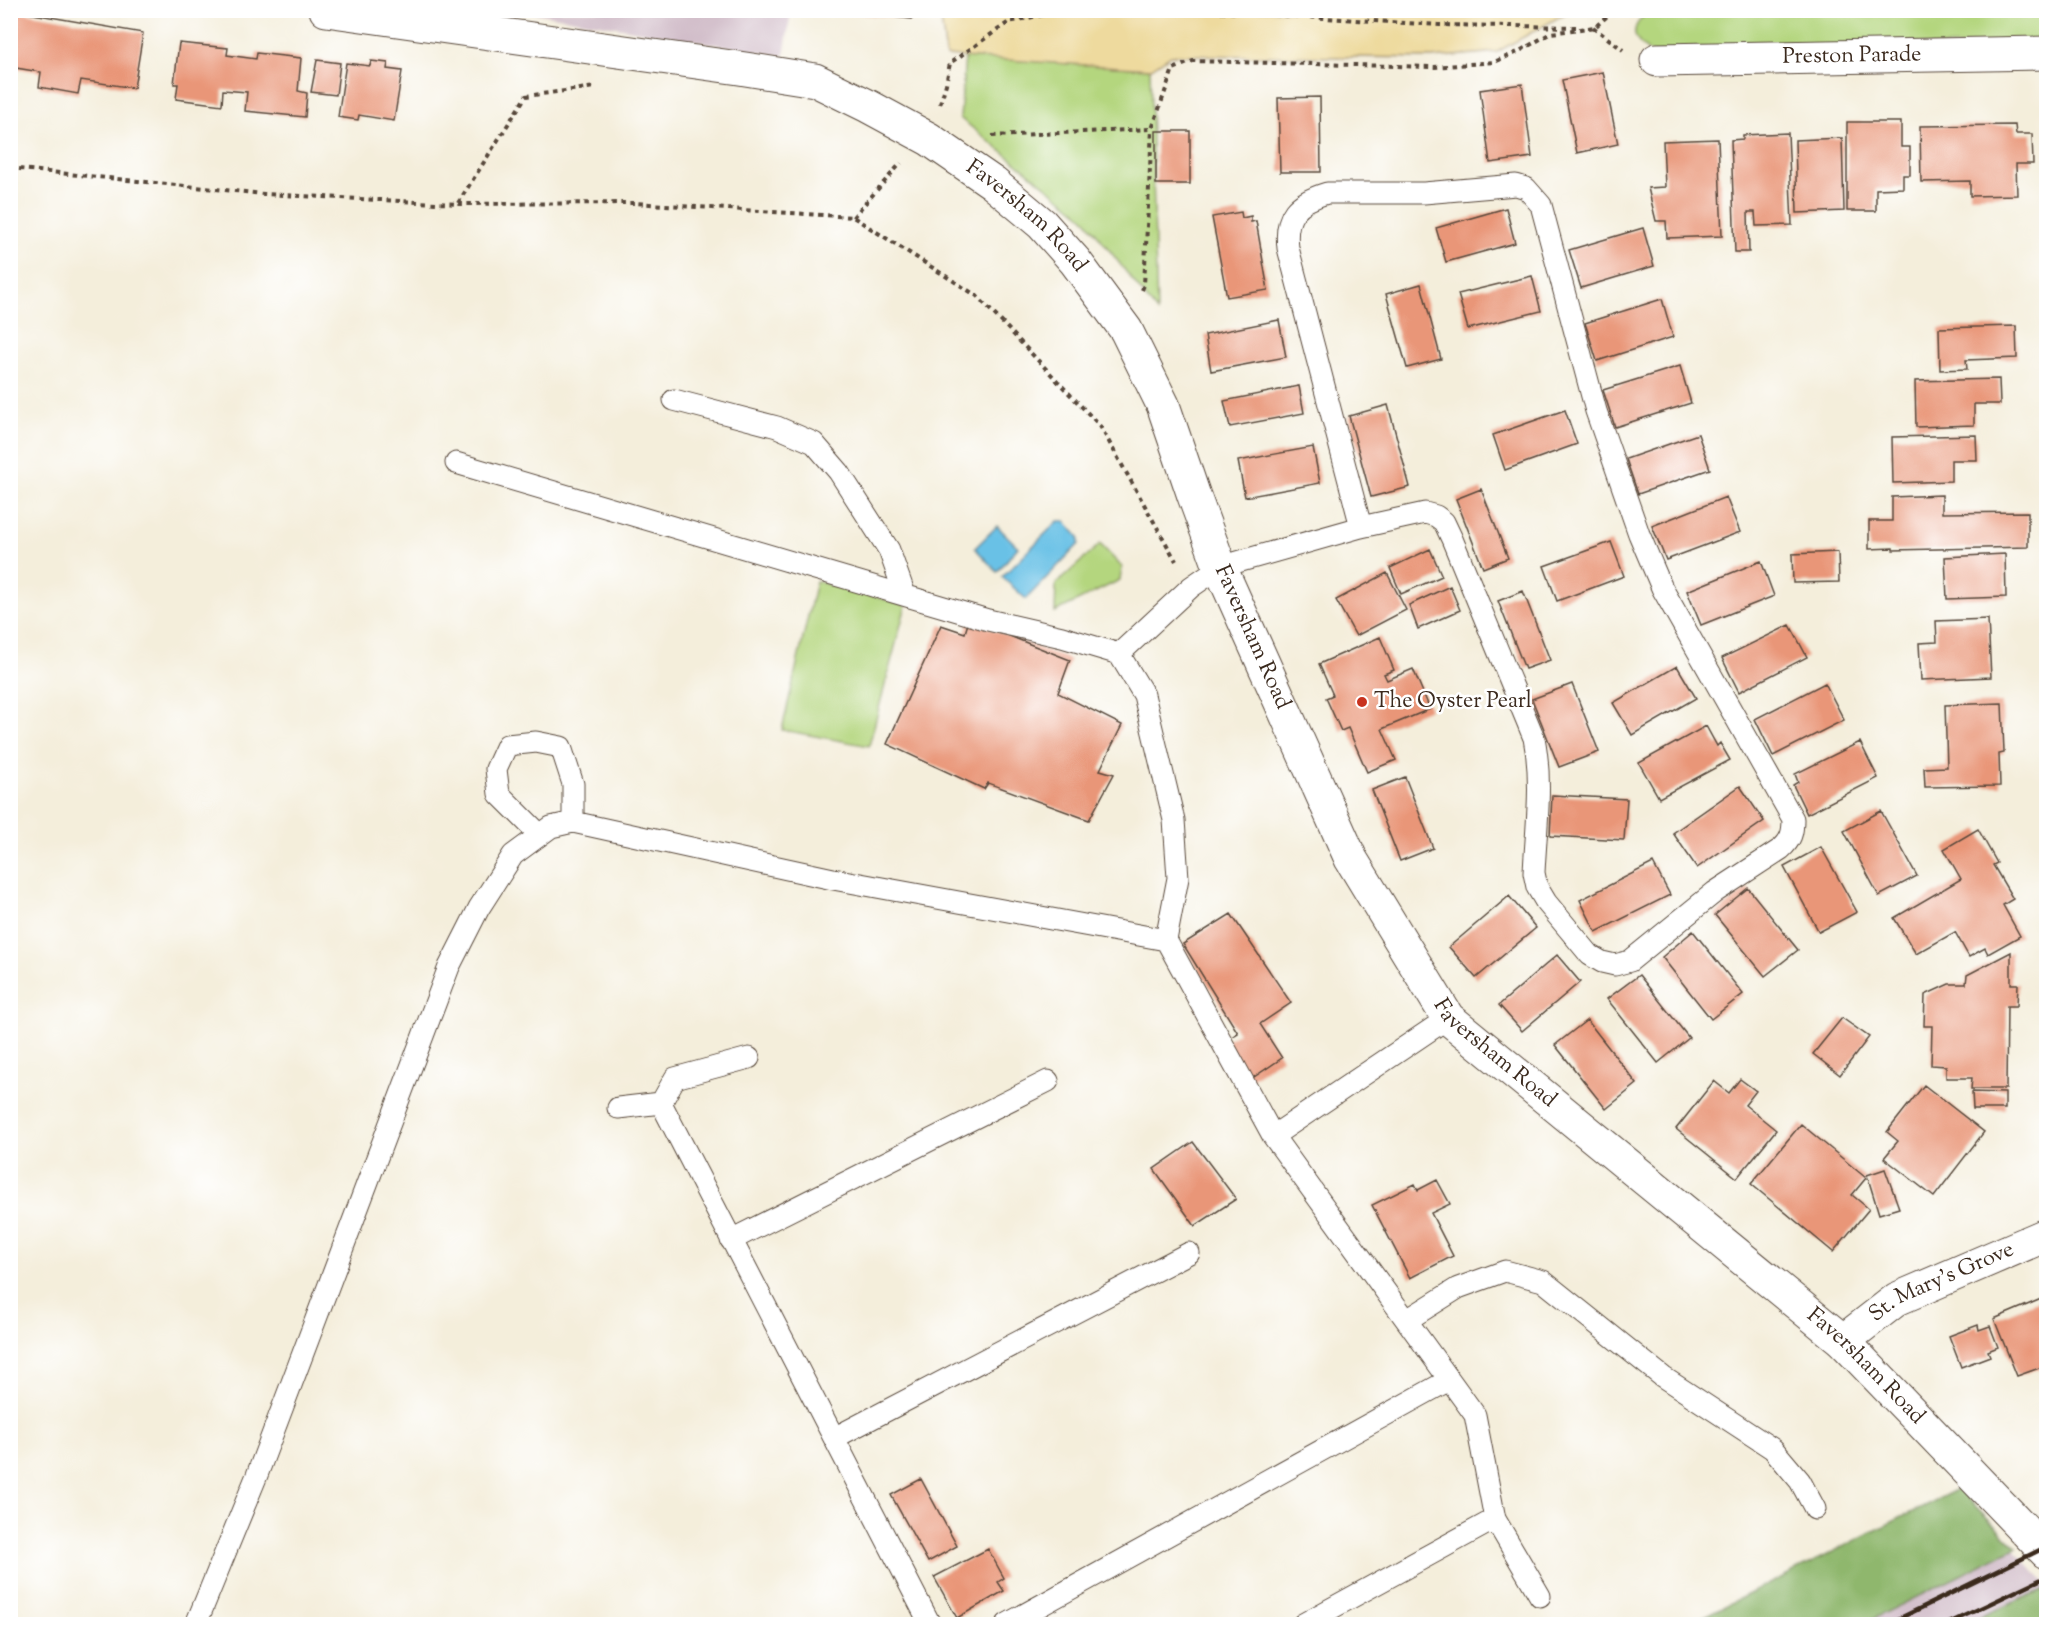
<svg xmlns="http://www.w3.org/2000/svg" width="2057" height="1635" viewBox="0 0 2057 1635" font-family="'Sorts Mill Goudy',serif">
<style>
.industrial{fill:#d1bdc9}
.green{fill:#b4d67e;stroke:#78804e;stroke-width:1.5}
.forest{fill:#8fb76d;stroke:#657046;stroke-width:1.5}
.sand{fill:#eeda9e;stroke:#94825e;stroke-width:1.5}
.water{fill:#69c1e6;stroke:#527682;stroke-width:1.5}
.building{fill:#e99678}
.lines{fill:none;stroke-linecap:round;stroke-linejoin:round}
.service-casing{stroke:#57473a;stroke-width:23}
.minor-casing{stroke:#57473a;stroke-width:35}
.tertiary-casing{stroke:#57473a;stroke-width:35}
.path{stroke:#57473a;stroke-width:4;stroke-dasharray:4.5 4.5;stroke-linecap:butt}
.service{stroke:#fff;stroke-width:21}
.minor{stroke:#fff;stroke-width:33}
.tertiary{stroke:#fff;stroke-width:33}
.rail{stroke:#3b2a1e;stroke-width:4.5}
.poi-dot{fill:#c8321e;stroke:#fff;stroke-width:2}
.labels{text-anchor:middle;dominant-baseline:central;stroke-width:5;stroke-linejoin:round;paint-order:stroke}
.street-label{font-size:22px;fill:#3b2a1e;stroke:#fff}
.poi-label{font-size:22px;fill:#3b2a1e;stroke:#fff;text-anchor:start}
</style>
<rect width="100%" height="100%" fill="#fff"/>
<filter id="ink" filterUnits="userSpaceOnUse"><feTurbulence type="fractalNoise" baseFrequency=".0167" numOctaves="2"/><feDisplacementMap in="SourceGraphic" scale="12" xChannelSelector="R" yChannelSelector="G"/><feConvolveMatrix kernelMatrix="1 2 1 2 8 2 1 2 1" color-interpolation-filters="sRGB"/></filter>
<filter id="wash" filterUnits="userSpaceOnUse"><feTurbulence type="fractalNoise" baseFrequency=".008" numOctaves="4" result="noise"/><feDisplacementMap in="SourceGraphic" scale="24" xChannelSelector="R" yChannelSelector="G"/><feGaussianBlur stdDeviation="1.35" result="paint"/><feColorMatrix in="noise" values="0 0 0 0 0 0 0 0 0 0 0 0 0 0 0 0 0 1.4 0 .05"/><feComposite in="paint" operator="in"/></filter>
<g filter="url(#wash)">
<rect width="100%" height="100%" fill="#f4eedb"/>
<path class="industrial" d="M523,11H791L784,56Z
M1958,1489L2046,1584V1624H1689Z"/>
<path class="green" d="M1649,11H2046V44L1652,53C1629,39 1630,27 1649,11Z
M965,57L1150,69L1157,312L1083,216L960,118Z
M1100,544L1122,567L1120,580L1055,612L1056,584Z
M816,581L906,605L869,746L782,730Z"/>
<path class="forest" d="M1958,1489L2017,1547L1863,1624H1689Z
M2046,1589V1624H1963Z"/>
<path class="sand" d="M940,11V10L1570,11L1497,52L1432,58L1171,55L1150,69L946,56Z"/>
<path class="water" d="M1058,521H1065L1079,537V544L1026,599L1002,577Z
M997,526L1018,547L997,572L975,548Z"/>
<g id="blocks">
<path class="building" d="M10,10L143,33L134,88L81,80L78,94L39,87L41,72L10,67Z
M841,10H913L912,19L841,12Z
M179,43L228,48L227,55L256,59L257,53L301,58L298,91L307,93L305,117L245,111L247,92L223,90L222,105L176,99L178,84H174Z
M317,60L340,63L336,95L311,92Z
M371,61L388,63L387,69L402,71L394,121L359,115L358,120L338,117L346,63L370,66Z
M1603,72L1618,144L1577,153L1562,80Z
M1522,84L1532,157L1490,163L1480,90Z
M1320,97L1321,172H1280L1278,98Z
M1847,122H1901V147H1910V175H1903V188L1876,189V211H1847Z
M2015,125L2016,134H2032L2033,164H2016L2017,195L1970,196V181L1921,182L1920,126Z
M1156,131H1190V184H1156Z
M1788,133L1792,225L1756,226L1755,212H1748L1749,252H1735L1731,140L1743,139V135Z
M1842,138L1844,211L1797,213L1795,140Z
M1718,139L1722,236L1667,238L1666,221H1656L1648,188L1665,187L1663,141Z
M1506,208L1515,243L1446,262L1436,228Z
M1241,212L1242,218L1251,216V222L1256,221L1268,290L1227,297L1212,217Z
M1643,228L1654,266L1581,288L1569,250Z
M1532,276L1541,311L1468,329L1458,294Z
M1421,284L1441,359L1407,368L1386,294Z
M1662,299L1673,337L1597,361L1585,323Z
M1279,320L1286,357L1211,371L1205,335Z
M2016,326L2017,358L1966,360L1967,369L1940,370L1939,328Z
M1680,366L1691,403L1615,427L1603,390Z
M1999,379L2000,404H1974V425L1916,427L1915,381Z
M1299,386L1304,413L1230,427L1224,401Z
M1388,405L1410,487L1371,497L1349,416Z
M1565,410L1577,444L1505,470L1493,435Z
M1698,434L1710,469L1638,494L1626,459Z
M1976,435L1977,460H1951V481L1893,483L1892,437Z
M1313,447L1320,483L1245,497L1238,461Z
M1481,489L1508,558L1483,568L1456,499Z
M1942,495V513L2028,512V547L1893,550V548L1869,549V521H1892V497Z
M1726,497L1740,532L1666,560L1652,526Z
M1611,542L1624,576L1557,601L1544,566Z
M1430,549L1442,576L1401,594L1390,568Z
M1838,552L1839,582L1793,583L1792,554Z
M2005,554L2006,597L1947,599L1945,557Z
M1761,561L1774,596L1701,625L1687,591Z
M1387,573L1406,610L1356,636L1336,600Z
M1450,586L1460,610L1418,629L1409,605Z
M1523,591L1550,660L1525,669L1498,601Z
M1988,619L1991,677L1921,680L1919,643L1937,642L1936,621Z
M969,620L1070,660L1058,693L1122,725L1100,770L1114,774L1089,820L988,783L984,789L887,744L941,625L965,633Z
M1790,625L1807,657L1739,692L1722,658Z
M1380,637L1394,670L1384,674L1387,680L1413,669L1430,709L1382,729L1396,760L1367,772L1348,728L1341,731L1326,698L1333,695L1319,664Z
M1677,666L1696,698L1632,735L1613,703Z
M1825,683L1844,720L1773,756L1755,719Z
M1572,684L1599,752L1559,767L1532,699Z
M2002,703L2004,753L1999,754L2000,786L1925,787L1924,768L1947,767L1945,705Z
M1706,726L1717,746L1720,743L1730,760L1659,798L1639,763Z
M1860,742L1878,778L1807,814L1793,785L1798,782L1795,774Z
M1405,777L1433,848L1400,861L1372,790Z
M1740,786L1764,821L1697,868L1673,833Z
M1552,795L1627,799L1624,840L1550,836Z
M1881,811L1917,876L1879,896L1844,831Z
M1978,829L1997,863L1993,865L2013,899L2003,905L2020,936L1988,954L1985,948L1969,957L1955,932L1916,954L1894,918L1961,879L1944,849Z
M1821,847L1857,912L1819,932L1784,867Z
M1653,863L1670,895L1596,932L1580,900Z
M1748,888L1798,950L1765,976L1715,915Z
M1509,896L1536,928L1476,978L1449,947Z
M1231,914L1291,1003L1260,1024L1282,1058L1251,1079L1225,1041L1238,1033L1183,944Z
M1693,931L1743,994L1711,1019L1662,957Z
M2011,952V984H2018L2017,1006H2007L2006,1089H1971L1972,1078H1946V1066L1931,1065L1932,1026H1924L1925,995L1949,984H1966L1967,975Z
M1557,955L1580,982L1522,1031L1499,1005Z
M1639,975L1689,1038L1658,1063L1607,999Z
M1842,1018L1869,1037L1840,1075L1813,1054Z
M1587,1020L1637,1084L1606,1109L1555,1045Z
M1740,1079L1756,1091L1745,1105L1776,1130L1737,1178L1676,1129L1714,1081L1729,1093Z
M1924,1085L1984,1132L1934,1197L1884,1158L1898,1141L1887,1132Z
M1972,1092L2005,1093V1109H1973Z
M1801,1124L1866,1178L1852,1195L1869,1209L1833,1252L1751,1184Z
M1193,1142L1236,1199L1195,1226L1154,1169Z
M1885,1169L1899,1208L1879,1214L1867,1175Z
M1437,1180L1450,1204L1431,1213L1453,1256L1410,1278L1372,1205L1415,1184L1418,1190Z
M2046,1297V1377L2042,1367L2017,1376L1994,1319Z
M1978,1325L1979,1330L1990,1326L1998,1347L1988,1351L1990,1356L1961,1367L1949,1336Z
M921,1479L957,1546L928,1562L891,1495Z
M988,1549L1004,1578L998,1582L1004,1591L957,1618L934,1577Z"/>
</g>
</g>
<g filter="url(#ink)">
<use href="#blocks" fill-opacity="0" stroke="#57473a" stroke-width="1.5"/>
<g class="lines">
<defs>
<path id="service" d="M674,400L777,427L814,443L839,472L889,550L905,595
M456,463L988,620L1062,637L1119,654L1144,695L1174,820L1178,878L1166,940L1273,1136L1475,1415L1495,1519L1540,1596
M1119,654L1191,587L1220,567L1361,527L1425,513L1436,516L1444,522L1452,539L1534,738C1543,782 1536,828 1534,873L1537,887L1546,902L1590,955L1602,962L1615,965L1630,961L1715,892L1781,849C1791,840 1793,833 1793,819L1662,588L1639,534L1596,411L1541,205L1526,188L1516,185L1424,193H1327C1297,202 1284,215 1288,248L1361,527
M540,835L499,794L496,769L507,745L536,742L561,747L573,784V822
M749,1058L675,1078L661,1103L930,1624
M618,1108L661,1103
M1273,1136L1448,1018
M731,1240L1048,1081
M1407,1320L1458,1288L1505,1271L1543,1281L1663,1377L1773,1449L1800,1481L1815,1509
M834,1438L1189,1253
M196,1624L257,1475L449,967L479,908L513,855L551,827L573,822L833,879L1166,940
M1007,1624L1449,1380
M1303,1624L1495,1519"/>
<g id="minor">
<path id="s1" d="M1657,60L2046,53"/>
<path id="s2" d="M1843,1341L1897,1299L2046,1235"/>
</g>
<g id="tertiary">
<path id="s3" d="M326,10L739,68L815,80L868,106L929,139L993,183L1042,224L1075,261L1126,330L1163,405L1194,496L1220,567L1351,859L1448,1018L1843,1341L2046,1552"/>
</g>
</defs>
<use href="#service" class="service-casing"/>
<use href="#minor" class="minor-casing"/>
<use href="#tertiary" class="tertiary-casing"/>
<path class="path" d="M1194,10L1439,25L1580,27
M1593,27L1623,50
M940,104L946,84L950,63L1009,22L1067,10
M992,136L1152,129L1173,69L1193,61L1434,67L1494,62L1518,52L1551,33L1595,27L1614,10
M10,168L264,194L457,204L634,203L853,217L977,296L1100,426L1176,561
M458,203L526,96L595,87
M853,217L901,163
M1142,290L1144,285L1152,129"/>
<use href="#service" class="service"/>
<use href="#minor" class="minor"/>
<use href="#tertiary" class="tertiary"/>
<path class="rail" d="M1888,1624L2046,1547
M1947,1624L2046,1577"/>
</g>
</g>
<circle class="poi-dot" cx="1362" cy="702" r="6"/>
<g class="labels">
<g class="street-label">
<text stroke="none"><textPath href="#s1" startOffset="195">Preston Parade</textPath></text>
<text stroke="none"><textPath href="#s3" startOffset="747">Faversham Road</textPath></text>
<text stroke="none"><textPath href="#s3" startOffset="1232">Faversham Road</textPath></text>
<text stroke="none"><textPath href="#s3" startOffset="1719">Faversham Road</textPath></text>
<text stroke="none"><textPath href="#s2" startOffset="116">St. Mary's Grove</textPath></text>
<text stroke="none"><textPath href="#s3" startOffset="2205">Faversham Road</textPath></text>
</g>
<g class="poi-label">
<text x="1374" y="702">The Oyster Pearl</text>
</g>
</g>
<rect width="2057" height="1635" fill="none" stroke="#fff" stroke-width="36"/>
</svg>
